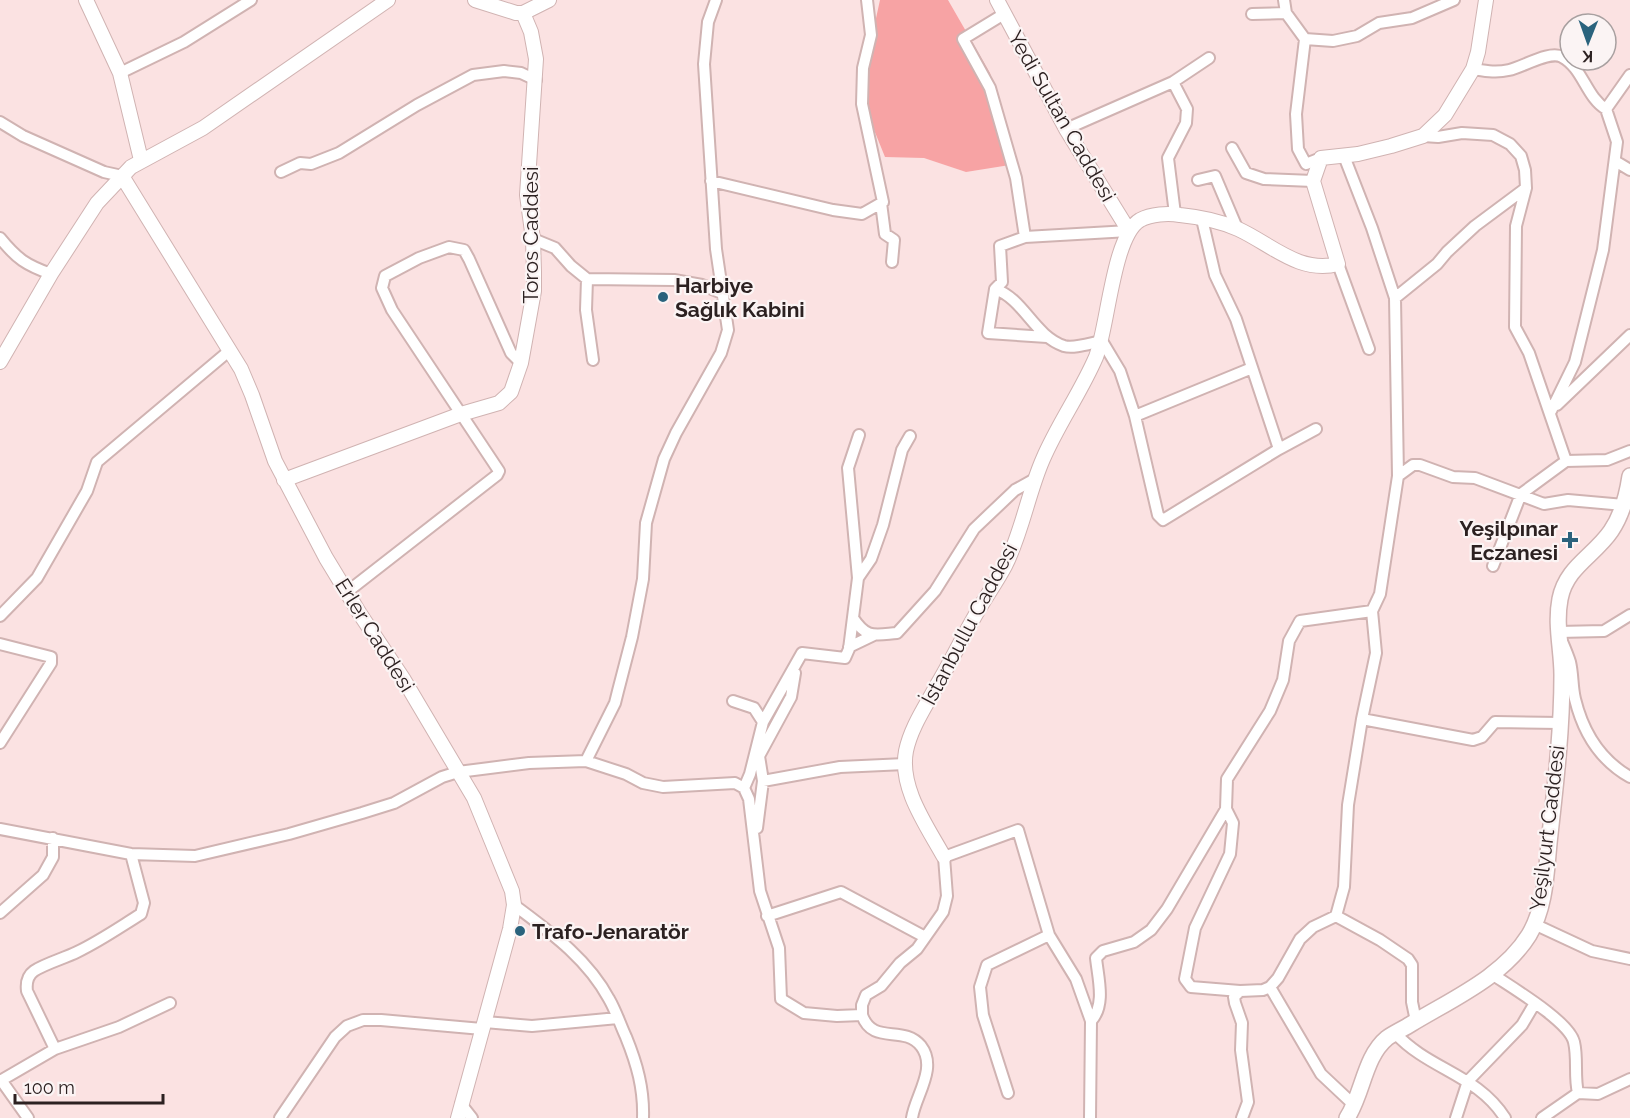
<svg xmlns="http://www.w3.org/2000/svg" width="1630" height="1118" viewBox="0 0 1630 1118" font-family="Raleway,sans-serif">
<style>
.green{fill:#f7a3a4}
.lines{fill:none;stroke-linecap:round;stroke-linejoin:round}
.minor-casing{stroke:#d0b3b2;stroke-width:14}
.tertiary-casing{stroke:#d0b3b2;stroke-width:16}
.secondary-casing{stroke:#d0b3b2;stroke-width:18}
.minor{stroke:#fff;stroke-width:10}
.tertiary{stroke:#fff;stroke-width:14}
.secondary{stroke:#fff;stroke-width:15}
.poi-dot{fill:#2a637d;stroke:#fbf4f4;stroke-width:2}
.labels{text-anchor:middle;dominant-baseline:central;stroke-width:4.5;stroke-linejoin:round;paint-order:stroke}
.street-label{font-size:21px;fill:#2c2121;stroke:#fbf4f4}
.poi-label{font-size:21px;font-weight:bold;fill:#2c2121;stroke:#fbf4f4;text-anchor:start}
</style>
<rect width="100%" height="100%" fill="#fbe2e2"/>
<path class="green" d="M880,0H948L990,73L1016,164L966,172L924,158L885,157L866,110L868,55Z"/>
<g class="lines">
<defs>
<path id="minor" d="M1284,0L1286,13L1305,39
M1004,14L963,39L990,88L1016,178L1025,237
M1252,14L1286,13
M1473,69C1486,71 1496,73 1509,70C1523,67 1550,50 1562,57C1583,68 1586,97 1606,109L1630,75
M120,73L184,42L251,0
M1173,82L1187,109L1186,123L1168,158L1175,214
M0,122L23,136L104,172L122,176
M1066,129L1173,82L1209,58
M1423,136L1438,137L1462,133L1493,135L1510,144L1521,156L1525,170L1526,188L1516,226L1515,327L1529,353L1566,461L1607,460L1630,451
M1232,148L1246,173L1264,179L1313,181
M1321,158L1306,164L1298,149L1296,114L1305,39L1333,41L1357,36L1379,23L1412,18L1454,0
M1615,161L1630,170
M281,172L300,163L311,164L339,153L417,105L473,75L504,71L521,73L536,80
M1198,180L1215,176L1237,228
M711,181L833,210L862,214L883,202L862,104L863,68L871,35L867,0
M881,203L885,234L894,240L892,262
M1202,219L1215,275L1236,319L1279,449
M0,238C17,259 26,265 51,274
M533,239L555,248L571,266L587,279L674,280L702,285L722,293
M1338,264L1369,349
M587,279L586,310L593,360
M995,289C1024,299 1034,336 1064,346C1074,349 1091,343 1102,341L1120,371L1135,416L1158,515L1163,520L1279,449L1316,429
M1395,298L1437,264L1447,252L1475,226L1526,188
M1047,337L988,333L995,289L1002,282L1000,246L1025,237L1129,231
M1557,405L1630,335
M1551,411L1575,362L1603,250L1617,142L1606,109
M1135,416L1252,368
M1398,476L1413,465H1420L1453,477L1475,478L1544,504L1568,500L1624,505
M1493,566L1521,494L1566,461
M858,578L848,468L859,435
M347,592L497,475L499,471L392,310L382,288L385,276L419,258L449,247L464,250L469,259L511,353L521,363
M1630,615L1604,631L1558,632C1562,642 1567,652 1570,662C1573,674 1572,687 1575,699C1583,732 1600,760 1630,777
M0,616L37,578L87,491L97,462L229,351
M853,618C867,639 874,635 897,633L935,591L974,529L1015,490L1035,479
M0,644L51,657V663L0,743
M849,647L874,635
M733,701L754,708L763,722
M1362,719L1473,740L1482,737L1495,722L1560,723
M586,761L615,703L618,691L632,637L643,579L646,523L664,459L676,433L721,353L728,330L716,249L704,64L708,22L716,0
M763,781L840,767L905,764
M744,788L749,799L760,891L779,948L781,999L804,1013L837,1016L862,1015V1005L866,995L881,986L900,963L917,949L943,912L947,896L944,857L1018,830L1049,935L1076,979L1091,1021L1090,1118
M1226,809L1233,823L1230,854L1195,928L1185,979L1191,987L1240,991L1263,990L1270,987L1278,978L1300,939L1313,927L1336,916L1344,887L1348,805L1362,719L1376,653L1372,611L1380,594L1398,476L1395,298L1372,228L1344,156
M757,828L763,781L759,756L791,697L795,673
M0,829L131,854L195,856L289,834L362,813L394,803L442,777L458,772L529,763L586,761L626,774L643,783L663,787L735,783L744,788L750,774L763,722L802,653L845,658L849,649L858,578L871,559L883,525L902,450L910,436
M514,905C550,932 587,958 609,999C616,1011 620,1024 626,1037C637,1064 644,1089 643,1118
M0,913L43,875L53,857V838
M767,916L841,892L925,937
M1336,916L1380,940L1408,959L1412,965V1002L1416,1021
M1534,924L1592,951L1630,959
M1492,974C1511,987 1569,1021 1574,1042C1578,1059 1574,1076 1578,1093
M1270,987L1321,1074L1354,1105
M1240,991L1234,997L1235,1003L1242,1023L1241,1050L1248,1102L1242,1118
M862,1015C873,1046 903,1024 921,1046C938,1068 915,1096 912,1118
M1091,1021C1106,1005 1098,978 1096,958L1103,951L1134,942L1151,930L1167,909L1226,809L1227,779L1270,711L1283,680L1289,641L1300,621L1372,611
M485,1022L532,1026L618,1018
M1395,1033C1429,1070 1477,1074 1505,1118
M55,1049L27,991C26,983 27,976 34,971C44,964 65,958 77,952C100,941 120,927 141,914L144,903L131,854
M1,1080L28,1118
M0,1081L55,1049L119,1027L170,1003
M1008,1093L983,1015L980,987L987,965L1049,935
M461,1104L472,1118
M280,1118L335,1037L347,1026L363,1020H381L482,1029
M1456,1118L1468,1081L1522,1025L1535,1003
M1542,1118L1578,1093L1598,1094L1630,1079"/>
<path id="tertiary" d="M86,0L120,73L141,160
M475,0L516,13H523L549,0
M997,0L1066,129L1129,231
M122,176L241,369L252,395L275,461L326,558L360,614L404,680L474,798L512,891L514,905L510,929L458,1118
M0,362L51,274L97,203L131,167L203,128L388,0
M284,480L461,414L499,403L511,392L521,363L534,291V272L533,239L527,195L536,59L531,32L523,13
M944,857C927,826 899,788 906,751C911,727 926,706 937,685C952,660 964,634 979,609C987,595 997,581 1005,566C1022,533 1028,493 1043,459C1058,424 1081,392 1096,357C1108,326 1113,236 1140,220C1151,214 1168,213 1180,215C1200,217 1220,221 1238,229C1271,244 1299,274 1338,264L1313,181L1321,158L1358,154L1391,146L1423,136L1445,115L1473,69L1478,52L1486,0"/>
<path id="secondary" d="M1347,1118C1363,1094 1364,1057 1387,1038C1394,1033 1403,1029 1411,1024C1452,999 1503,977 1529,935C1547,905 1546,867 1550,834C1556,781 1562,728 1562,675C1562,650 1555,625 1560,599C1566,567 1594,556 1611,531C1622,515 1627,496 1630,476"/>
</defs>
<use href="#minor" class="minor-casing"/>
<use href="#tertiary" class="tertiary-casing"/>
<use href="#secondary" class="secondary-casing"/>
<use href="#minor" class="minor"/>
<use href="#tertiary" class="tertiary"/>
<use href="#secondary" class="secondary"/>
</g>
<g class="poi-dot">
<circle cx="663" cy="297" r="6"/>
<path d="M1567 531h6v6h6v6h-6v6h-6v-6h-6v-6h6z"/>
<circle cx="520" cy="931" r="6"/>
</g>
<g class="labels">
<g class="street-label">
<text transform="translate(1062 116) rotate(60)">Yedi Sultan Caddesi</text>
<text transform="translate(530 235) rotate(-90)">Toros Caddesi</text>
<text transform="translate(969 624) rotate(-62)">İstanbullu Caddesi</text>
<text transform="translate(375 635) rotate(58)">Erler Caddesi</text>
<text transform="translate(1547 828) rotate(-83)">Yeşilyurt Caddesi</text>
</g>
<g class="poi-label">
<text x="675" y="285">Harbiye<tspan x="675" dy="24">Sağlık Kabini</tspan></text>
<text x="1558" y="528" text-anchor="end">Yeşilpınar<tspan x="1558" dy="24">Eczanesi</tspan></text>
<text x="532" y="931">Trafo-Jenaratör</text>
</g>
</g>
<g transform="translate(1588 42) rotate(181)"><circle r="28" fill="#fbf4f4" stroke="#a8a0a0" stroke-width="1.5"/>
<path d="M0-4.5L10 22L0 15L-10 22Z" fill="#2a637d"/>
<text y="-9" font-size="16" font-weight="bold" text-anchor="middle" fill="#2c2121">K</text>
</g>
<path d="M15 1094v9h148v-9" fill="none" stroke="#2c2121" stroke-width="3"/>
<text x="24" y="1094" font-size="18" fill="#2c2121" stroke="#fbf4f4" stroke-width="4.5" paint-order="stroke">100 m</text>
</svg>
